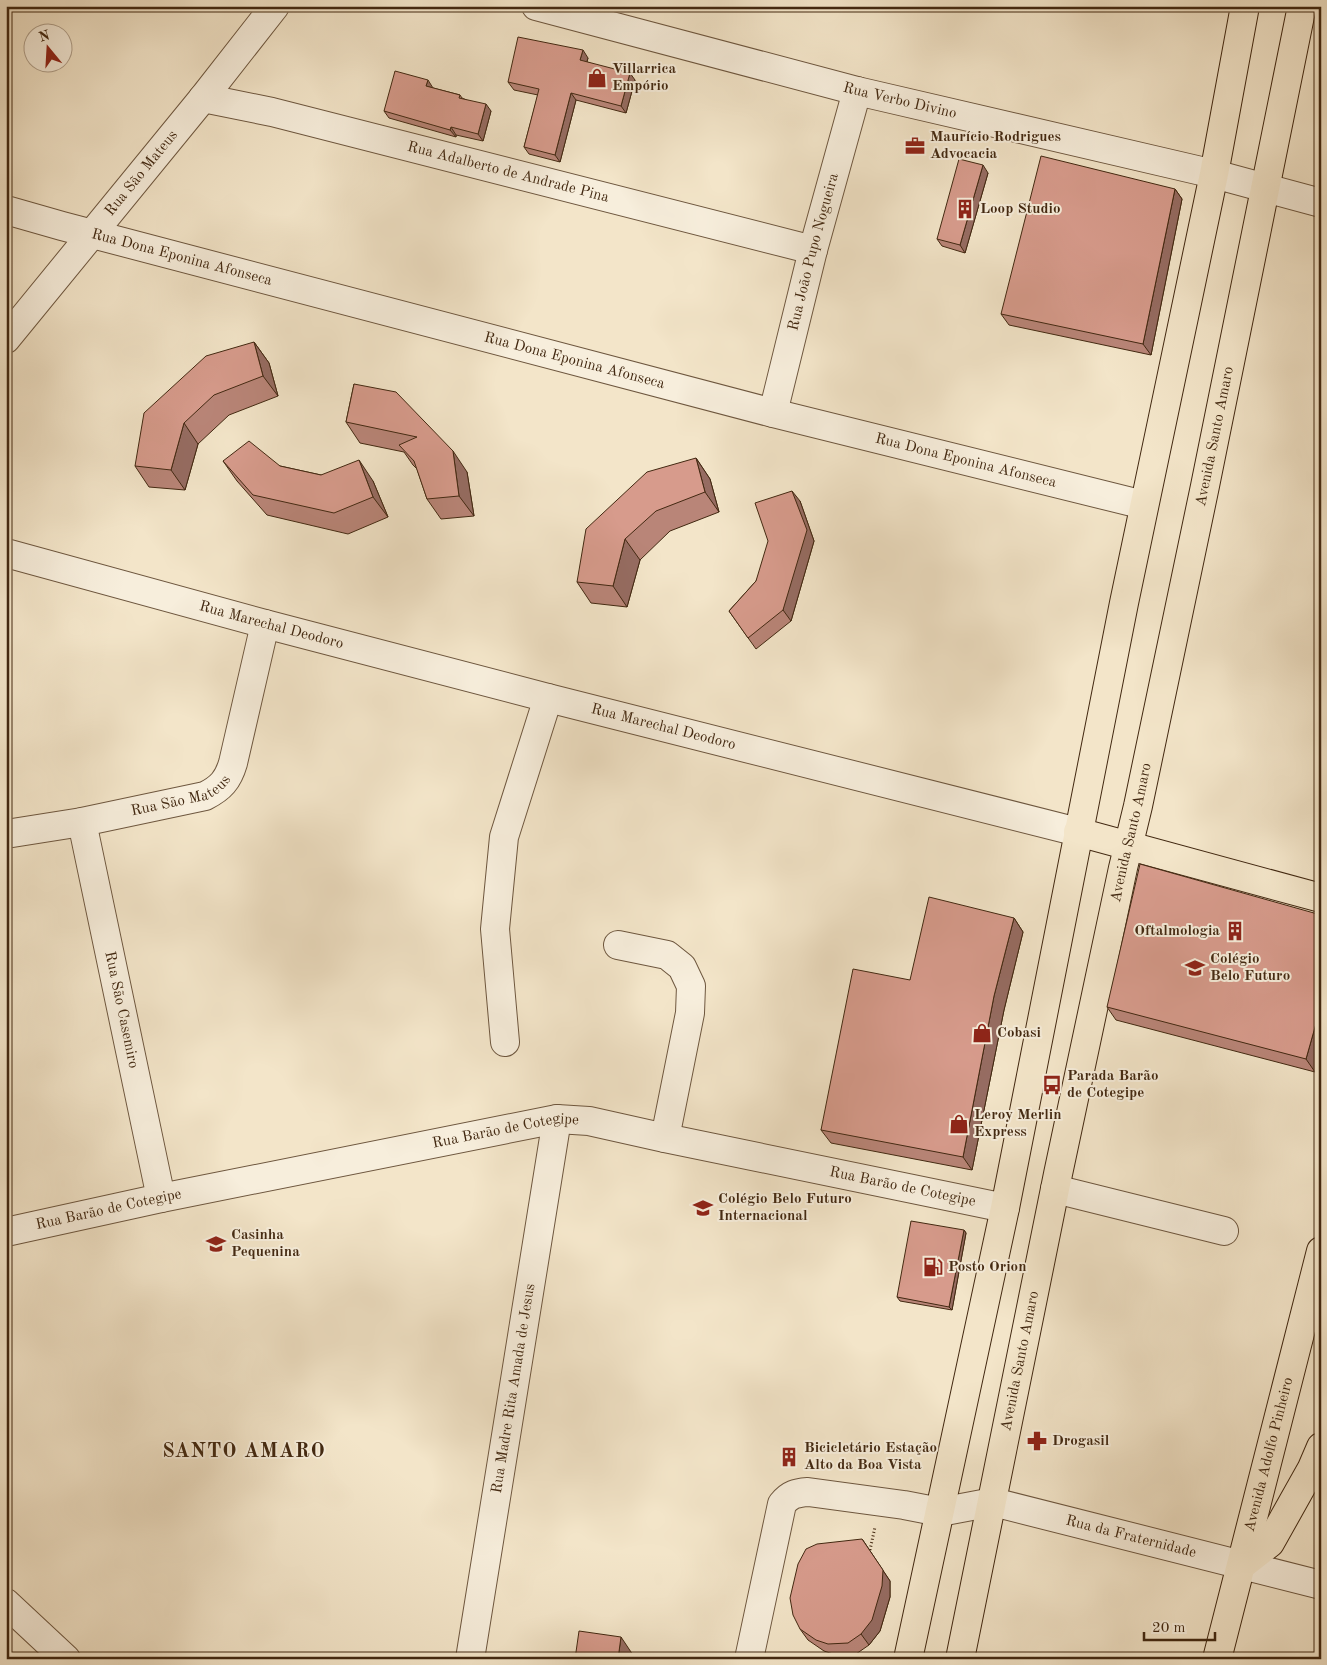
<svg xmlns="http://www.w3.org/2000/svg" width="1327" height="1665" viewBox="0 0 1327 1665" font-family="'Old Standard TT',serif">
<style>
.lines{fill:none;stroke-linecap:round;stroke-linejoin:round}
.minor-casing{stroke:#6e573f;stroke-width:30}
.major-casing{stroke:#422811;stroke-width:30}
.path{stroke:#422811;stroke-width:3;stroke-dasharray:1 2.5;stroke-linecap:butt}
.minor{stroke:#f7eedc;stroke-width:28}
.major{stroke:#f3e5c9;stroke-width:28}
.wall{fill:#b98578;stroke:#422811}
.shaded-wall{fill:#966c62;stroke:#422811}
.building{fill:#d79b8c;stroke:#422811}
.labels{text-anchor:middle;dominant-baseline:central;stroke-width:4;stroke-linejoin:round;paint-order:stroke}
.poi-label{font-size:15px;font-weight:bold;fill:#422811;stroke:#f7eedc;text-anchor:start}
.street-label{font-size:15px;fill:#422811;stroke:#f7eedc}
.district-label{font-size:20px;font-weight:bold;letter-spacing:1px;fill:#422811;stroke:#f7eedc}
</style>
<rect width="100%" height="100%" fill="#f3e5c9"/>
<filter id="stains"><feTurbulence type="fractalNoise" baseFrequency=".004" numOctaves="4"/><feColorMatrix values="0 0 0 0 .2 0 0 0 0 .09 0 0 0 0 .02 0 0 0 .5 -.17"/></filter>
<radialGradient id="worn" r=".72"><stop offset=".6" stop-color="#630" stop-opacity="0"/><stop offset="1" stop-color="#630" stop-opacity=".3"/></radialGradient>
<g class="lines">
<defs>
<g id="minor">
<path id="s1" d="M536,6L857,91L1214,174L1321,203"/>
<path id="s2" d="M203,98L272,112L813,250"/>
<path id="s3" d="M6,210L62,226L773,413L1144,505"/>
<path id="s4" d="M6,339L203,98L275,6"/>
<path id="s5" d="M773,413L813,250L857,91"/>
<path id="s6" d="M6,553L265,624L548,698L1078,832"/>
<path id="s7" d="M82,822L161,1198"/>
<path id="s8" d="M6,834L82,822L205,796C221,788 228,780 233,763L265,624"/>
<path d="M618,945L667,955L682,967L691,986L690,1013L665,1138"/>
<path d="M505,1042L495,929L504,837L548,698"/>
<path d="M1055,1189L1224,1231"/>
<path id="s9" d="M6,1232L161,1198L557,1119L589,1121L665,1138L1005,1208"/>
<path d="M6,1603L66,1659"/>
<path id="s10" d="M470,1659L557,1119"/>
<path id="s11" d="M749,1659L782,1504C790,1494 796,1493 808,1492L904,1505L940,1512L993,1502L1321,1585"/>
</g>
<g id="major">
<path d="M1078,832L1321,898"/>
<path d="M1242,1565L1270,1543L1312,1468L1321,1447"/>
<path d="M908,1659L1005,1208L1124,603L1214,174L1245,6"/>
<path id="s12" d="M960,1659L1058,1174L1123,868L1138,806L1205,486L1302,6"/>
<path id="s13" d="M1217,1659L1321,1251"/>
</g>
</defs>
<use href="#minor" class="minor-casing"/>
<use href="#major" class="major-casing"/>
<path class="path" d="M870,1550L875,1527"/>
<use href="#minor" class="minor"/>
<use href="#major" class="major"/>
</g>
<path class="wall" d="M588,58L587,62L635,80L626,113L576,100L560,162L529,154L524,147L538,95L514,90L508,82Z
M433,88L460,95L462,98L491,111L483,141L456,135V137L389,118L384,111Z
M988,173L965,253L942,246L937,239Z
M1175,189L1182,199L1151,355L1009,325L1001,314Z
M254,342L269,363L278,396L229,415L198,444L185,490L149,487L135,466Z
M354,384L467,472L474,516L441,519L427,499L417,469L413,465L404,452L360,443L346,422Z
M696,458L710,479L719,512L670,531L640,560L627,607L591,603L577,582Z
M223,461L280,466L321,475L373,481L388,517L348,534L267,515L237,481Z
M800,501L814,541L791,621L756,649L729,611L756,581Z
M1321,915V1050L1315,1072L1116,1020L1107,1007Z
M1014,918L1023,932L1004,1010L972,1170L831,1143L821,1130L910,980Z
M964,1230L966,1233L952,1310L900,1301L897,1297Z
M862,1539L890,1581V1597L880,1631L869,1645L856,1654L836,1655L824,1651L808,1640L800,1629Z"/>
<path class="shaded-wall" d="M583,50L588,58L585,67L580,60Z
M630,73L635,80L626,113L621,106Z
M428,80L433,88L426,86Z
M571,93L576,100L560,162L555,155Z
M486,104L491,111L483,141L478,134Z
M451,127L456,135V137L450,130Z
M983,165L988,173L965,253L960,245Z
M1175,189L1182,199L1151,355L1143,344Z
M254,342L269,363L278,396L263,376Z
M184,423L198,444L185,490L171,470Z
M453,451L467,472L474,516L459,496Z
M696,458L710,479L719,512L705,492Z
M359,460L373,481L388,517L373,497Z
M792,491L800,501L814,541L791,621L783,610Z
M625,539L640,560L627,607L613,586Z
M1014,918L1023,932L1004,1010L972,1170L963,1157L994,996Z
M1321,1006V1050L1315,1072L1306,1059Z
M964,1230L966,1233L952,1310L949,1307Z
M862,1539L890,1581V1597L880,1631L869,1645L861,1634Z
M621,1637L635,1658V1659H618Z"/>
<path class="building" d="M518,37L583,50L580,60L630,73L621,106L571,93L555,155L524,147L539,89L508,82Z
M395,71L428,80L426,86L460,95L459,98L486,104L478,134L451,127L450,130L384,111Z
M1041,156L1175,189L1143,344L1001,314Z
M959,159L983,165L960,245L937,239Z
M254,342L263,376L214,395L184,423L171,470L135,466L144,413L206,356Z
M354,384L396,392L453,451L459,496L427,499L414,461L399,445L417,437L346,422Z
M249,441L280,466L321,475L359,460L373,497L334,513L253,495L223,461Z
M696,458L705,492L656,511L625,539L613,586L577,582L586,529L647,472Z
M792,491L807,530L783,610L748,638L729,611L756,581L768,541L755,503Z
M1140,864L1321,915V1006L1306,1059L1107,1007Z
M929,897L1014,918L994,996L963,1157L821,1130L853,969L910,980Z
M911,1221L964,1230L949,1307L897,1297Z
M862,1539L883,1570L882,1586L872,1620L861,1634L848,1643L828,1644L816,1640L800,1629L793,1615L790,1598L798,1564L806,1549L817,1544Z
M579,1631L621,1637L618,1659H575Z"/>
<defs>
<symbol id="shop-bare" viewBox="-9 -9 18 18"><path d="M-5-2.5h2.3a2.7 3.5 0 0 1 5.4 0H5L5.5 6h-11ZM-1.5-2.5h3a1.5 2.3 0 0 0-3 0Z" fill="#8f2418" stroke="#f7eedc" stroke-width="2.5" paint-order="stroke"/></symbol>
<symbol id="office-bare" viewBox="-9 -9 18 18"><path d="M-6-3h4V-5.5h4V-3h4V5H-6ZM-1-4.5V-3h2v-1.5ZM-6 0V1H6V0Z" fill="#8f2418" stroke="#f7eedc" stroke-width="2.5" paint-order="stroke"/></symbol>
<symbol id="building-bare" viewBox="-9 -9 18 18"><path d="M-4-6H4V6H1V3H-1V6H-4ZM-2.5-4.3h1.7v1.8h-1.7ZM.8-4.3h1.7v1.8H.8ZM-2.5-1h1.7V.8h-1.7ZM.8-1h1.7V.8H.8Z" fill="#8f2418" stroke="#f7eedc" stroke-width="2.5" paint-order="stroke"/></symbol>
<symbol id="school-bare" viewBox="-9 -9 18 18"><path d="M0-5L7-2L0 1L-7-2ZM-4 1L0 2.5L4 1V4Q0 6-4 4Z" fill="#8f2418" stroke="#f7eedc" stroke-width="2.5" paint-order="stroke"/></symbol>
<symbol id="bus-bare" viewBox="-9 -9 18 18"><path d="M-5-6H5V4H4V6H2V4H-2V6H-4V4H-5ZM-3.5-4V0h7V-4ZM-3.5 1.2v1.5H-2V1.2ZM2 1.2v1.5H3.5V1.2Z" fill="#8f2418" stroke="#f7eedc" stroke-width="2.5" paint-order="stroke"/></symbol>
<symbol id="fuel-bare" viewBox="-9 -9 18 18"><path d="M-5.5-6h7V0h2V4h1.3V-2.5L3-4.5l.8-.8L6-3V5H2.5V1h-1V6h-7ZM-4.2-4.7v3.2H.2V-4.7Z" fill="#8f2418" stroke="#f7eedc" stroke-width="2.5" paint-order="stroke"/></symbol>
<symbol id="pharmacy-bare" viewBox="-9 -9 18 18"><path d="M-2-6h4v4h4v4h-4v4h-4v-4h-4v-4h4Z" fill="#8f2418" stroke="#f7eedc" stroke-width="2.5" paint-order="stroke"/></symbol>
</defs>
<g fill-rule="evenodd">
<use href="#shop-bare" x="583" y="64" width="28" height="28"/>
<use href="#office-bare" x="901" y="132" width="28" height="28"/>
<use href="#building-bare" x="951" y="195" width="28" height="28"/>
<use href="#building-bare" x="1221" y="917" width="28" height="28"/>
<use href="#school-bare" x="1181" y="954" width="28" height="28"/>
<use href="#shop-bare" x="968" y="1019" width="28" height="28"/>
<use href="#bus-bare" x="1038" y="1071" width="28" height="28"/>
<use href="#shop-bare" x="945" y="1110" width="28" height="28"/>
<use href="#school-bare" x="689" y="1194" width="28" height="28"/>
<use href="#school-bare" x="202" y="1230" width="28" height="28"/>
<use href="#fuel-bare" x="919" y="1253" width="28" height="28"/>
<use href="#pharmacy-bare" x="1023" y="1427" width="28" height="28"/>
<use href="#building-bare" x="775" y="1443" width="28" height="28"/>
</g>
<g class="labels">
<g class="poi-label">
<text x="612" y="69">Villarrica<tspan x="612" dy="17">Empório</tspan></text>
<text x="930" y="137">Maurício Rodrigues<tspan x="930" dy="17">Advocacia</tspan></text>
<text x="980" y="209">Loop Studio</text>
<text x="1220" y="931" text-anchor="end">Oftalmologia</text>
<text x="1210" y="959">Colégio<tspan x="1210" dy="17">Belo Futuro</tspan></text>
<text x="997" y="1033">Cobasi</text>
<text x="1067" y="1076">Parada Barão<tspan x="1067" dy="17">de Cotegipe</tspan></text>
<text x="974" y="1115">Leroy Merlin<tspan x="974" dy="17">Express</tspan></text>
<text x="718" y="1199">Colégio Belo Futuro<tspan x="718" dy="17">Internacional</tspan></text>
<text x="231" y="1235">Casinha<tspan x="231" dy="17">Pequenina</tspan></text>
<text x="948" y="1267">Posto Orion</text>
<text x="1052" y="1441">Drogasil</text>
<text x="804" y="1448">Bicicletário Estação<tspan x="804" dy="17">Alto da Boa Vista</tspan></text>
</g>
<g class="street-label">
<text stroke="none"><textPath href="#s1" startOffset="376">Rua Verbo Divino</textPath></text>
<text stroke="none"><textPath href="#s2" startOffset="314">Rua Adalberto de Andrade Pina</textPath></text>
<text stroke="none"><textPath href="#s4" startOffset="214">Rua São Mateus</textPath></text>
<text stroke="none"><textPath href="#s5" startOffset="166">Rua João Pupo Nogueira</textPath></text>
<text stroke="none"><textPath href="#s3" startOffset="182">Rua Dona Eponina Afonseca</textPath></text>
<text stroke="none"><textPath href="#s3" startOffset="588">Rua Dona Eponina Afonseca</textPath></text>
<text stroke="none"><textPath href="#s12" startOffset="1249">Avenida Santo Amaro</textPath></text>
<text stroke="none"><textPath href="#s3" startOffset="992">Rua Dona Eponina Afonseca</textPath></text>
<text stroke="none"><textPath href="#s6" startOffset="275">Rua Marechal Deodoro</textPath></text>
<text stroke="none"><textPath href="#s6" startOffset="680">Rua Marechal Deodoro</textPath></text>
<text stroke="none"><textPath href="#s8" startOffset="180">Rua São Mateus</textPath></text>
<text stroke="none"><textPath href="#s12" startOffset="844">Avenida Santo Amaro</textPath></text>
<text stroke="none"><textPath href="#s7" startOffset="192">Rua São Casemiro</textPath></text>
<text stroke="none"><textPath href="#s9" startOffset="510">Rua Barão de Cotegipe</textPath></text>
<text stroke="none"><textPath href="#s9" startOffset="915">Rua Barão de Cotegipe</textPath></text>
<text stroke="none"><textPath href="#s9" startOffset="105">Rua Barão de Cotegipe</textPath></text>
<text stroke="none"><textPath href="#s12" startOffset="304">Avenida Santo Amaro</textPath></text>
<text stroke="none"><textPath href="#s10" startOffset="274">Rua Madre Rita Amada de Jesus</textPath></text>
<text stroke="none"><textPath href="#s13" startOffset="211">Avenida Adolfo Pinheiro</textPath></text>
<text stroke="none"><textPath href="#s11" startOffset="518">Rua da Fraternidade</textPath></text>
</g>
<g class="district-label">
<text x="244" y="1452">SANTO AMARO</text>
</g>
</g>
<rect width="1327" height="1665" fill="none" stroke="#f3e5c9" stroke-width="25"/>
<rect x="8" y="8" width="1312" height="1650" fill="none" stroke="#422811" stroke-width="2.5"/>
<rect x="12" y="12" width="1302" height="1640" fill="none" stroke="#422811"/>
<g transform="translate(48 48) rotate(342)"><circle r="24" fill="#f7eedc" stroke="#af9f8b"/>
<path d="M0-4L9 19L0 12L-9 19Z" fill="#8f2418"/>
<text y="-8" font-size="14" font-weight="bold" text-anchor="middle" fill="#422811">N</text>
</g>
<path d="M1144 1632v8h71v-8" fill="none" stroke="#422811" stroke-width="2.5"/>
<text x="1152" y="1632" font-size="15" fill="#422811" stroke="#f7eedc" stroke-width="4" paint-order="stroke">20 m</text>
<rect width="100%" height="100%" filter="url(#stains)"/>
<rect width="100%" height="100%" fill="url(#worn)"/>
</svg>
